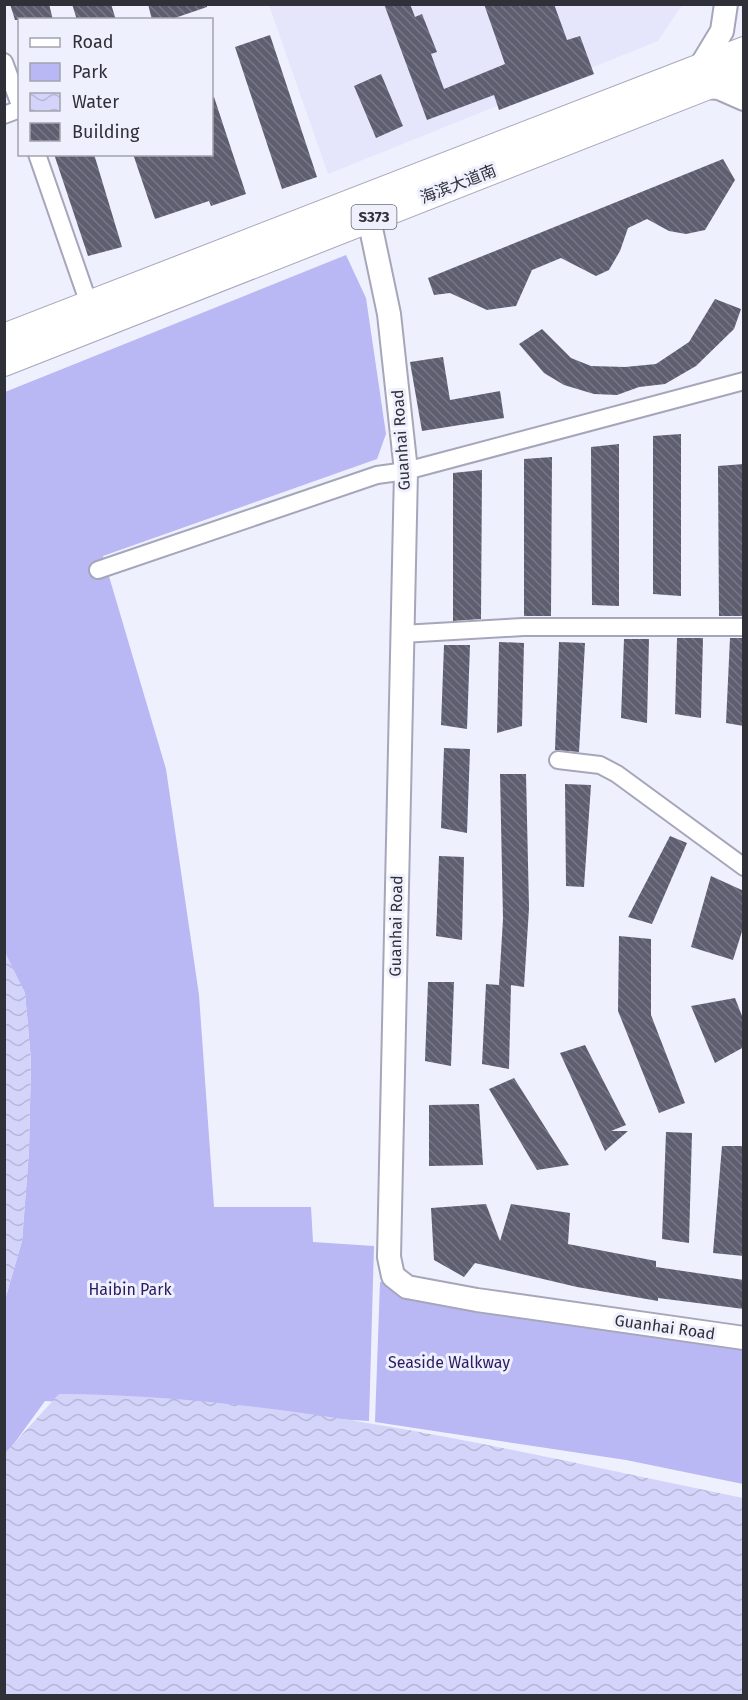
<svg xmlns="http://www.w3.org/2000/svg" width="748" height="1700" viewBox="0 0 748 1700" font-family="'Fira Sans','Noto Sans SC',sans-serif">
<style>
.built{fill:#e5e5fc}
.green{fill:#b9b7f4}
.water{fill:url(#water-waves)}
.building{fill:url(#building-back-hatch)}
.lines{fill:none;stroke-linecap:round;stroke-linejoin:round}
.street-casing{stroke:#a6a6bb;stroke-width:20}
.secondary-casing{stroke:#a6a6bb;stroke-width:26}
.primary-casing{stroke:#a6a6bb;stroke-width:28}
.street{stroke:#fff;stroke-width:16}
.secondary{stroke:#fff;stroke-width:22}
.primary{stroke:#fff;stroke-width:26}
.labels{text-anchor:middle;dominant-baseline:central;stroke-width:6;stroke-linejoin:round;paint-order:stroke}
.shield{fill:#eff0fd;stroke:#696a73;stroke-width:1.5}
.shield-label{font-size:15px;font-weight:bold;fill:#303038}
.street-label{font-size:16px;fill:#303038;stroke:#eff0fd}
.park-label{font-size:16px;fill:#2a1b62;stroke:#eff0fd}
</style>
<defs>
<pattern id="water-waves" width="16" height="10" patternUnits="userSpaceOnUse" patternTransform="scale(1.5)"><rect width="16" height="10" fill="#d4d4fb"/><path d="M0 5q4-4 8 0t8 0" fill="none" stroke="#b6b6d8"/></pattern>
<pattern id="building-back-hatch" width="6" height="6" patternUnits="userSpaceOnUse" patternTransform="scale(1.5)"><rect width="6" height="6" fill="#5e5e71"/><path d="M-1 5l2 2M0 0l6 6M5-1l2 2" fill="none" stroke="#777786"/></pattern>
</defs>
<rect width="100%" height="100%" fill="#eff0fd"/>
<path class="built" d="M269,5H682L658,41L328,174Z"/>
<path class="green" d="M346,255L366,298L386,434L377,459L103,556L166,769L199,995L214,1207H311L313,1242L374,1246L369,1421L45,1401L5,1456V1300L22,1241L29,1151L31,1060L25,993L4,952L5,392Z
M380,1282L411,1284L743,1344V1484L626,1460L375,1422Z"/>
<path class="water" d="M5,952L25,993L31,1060L29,1151L22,1241L5,1300Z
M59,1394C290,1395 518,1452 743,1498V1695H5V1453Z"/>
<path class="building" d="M10,4H49L53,20H15Z
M72,4H111L116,20H77Z
M148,4H207V7L169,20H152Z
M384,4H410L415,17L422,14L437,52L431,54L444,89L505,64L484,4H554L567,40L580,36L594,74L499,110L494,95L427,120Z
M270,35L317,177L282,189L235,47Z
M381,74L403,126L376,138L354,86Z
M212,97H214L246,194L211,206L209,201L155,219L133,154H212Z
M54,154H94L122,247L88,256Z
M723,159L735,180L705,230L686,234L669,231L647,219L628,228L620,251L609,270L596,276L561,258L532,270L516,306L487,310L450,293L434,295L428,278Z
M715,299L741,309L734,329L696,366L665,384L639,387L617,395L594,394L564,385L544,373L519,344L542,329L571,358L591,366L625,367L656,364L689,342Z
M443,357L450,400L500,391L504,418L422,431L410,362Z
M681,434V596L653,594V436Z
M619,444V606L592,605L591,447Z
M552,457L551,616H524V459Z
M744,464V616H719L718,466Z
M482,470L481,619L453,621V473Z
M677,638H703L701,718L675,714Z
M730,638H744V726L726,723Z
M624,639H649L647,723L621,718Z
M499,642L524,643L522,726L497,733Z
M559,642L585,643L579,752L555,750Z
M444,645H470L467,729L441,725Z
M444,748L470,749L467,833L441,828Z
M500,774H526L529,908L524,987L511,985L509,1069L482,1064L486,984L499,985L503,919Z
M565,784L591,785L584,887L566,886Z
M670,836L687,843L652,924L628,917Z
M439,856L464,857L462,940L436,936Z
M711,876L744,891V925L733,960L691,947Z
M619,936L651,939V1015L685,1103L659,1113L618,1011Z
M428,982H454L451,1066L425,1061Z
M735,998L744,1021V1047L715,1063L691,1006Z
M585,1045L626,1125L611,1131H628L605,1151L560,1053Z
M514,1078L569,1165L537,1170L489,1089Z
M479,1104L483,1165L429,1166V1105Z
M666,1132L692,1133L689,1243L662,1239Z
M722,1146H744V1256L713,1253Z
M486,1204L500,1241L511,1204L570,1213L568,1244L656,1261V1267L744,1280V1309L658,1298V1301L577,1287L475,1263L464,1277L434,1260L431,1208Z"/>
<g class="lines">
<defs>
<path id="street" d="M4,62L20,105
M4,115L20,109
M37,154L89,304
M98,570L377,475L406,471L744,381
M402,634L523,627H744
M558,760L600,765L617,774L744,867"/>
<path id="secondary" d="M699,69L722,31L726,4
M705,87L719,88L744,99
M369,219L389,314L406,471L389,1257L393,1276L407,1287L477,1300L744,1338"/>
<path id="primary" d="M4,337L744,50
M4,363L744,72"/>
</defs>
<use href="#street" class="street-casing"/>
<use href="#secondary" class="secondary-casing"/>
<use href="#primary" class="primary-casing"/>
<use href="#street" class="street"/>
<use href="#secondary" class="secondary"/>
<use href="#primary" class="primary"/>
</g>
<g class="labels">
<rect class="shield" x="351.5" y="205" width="45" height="24" rx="4.5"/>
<g class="shield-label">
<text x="374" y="217">S373</text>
</g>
<g class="street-label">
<text transform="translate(458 184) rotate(-21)">海滨大道南</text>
<text transform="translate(401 440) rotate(-94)">Guanhai Road</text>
<text transform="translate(396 926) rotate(-89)">Guanhai Road</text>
<text transform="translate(665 1327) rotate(8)">Guanhai Road</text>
</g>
<g class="park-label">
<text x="130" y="1289">Haibin Park</text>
<text x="449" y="1362">Seaside Walkway</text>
</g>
</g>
<rect width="748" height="1700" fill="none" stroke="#303038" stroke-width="12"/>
<rect x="18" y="18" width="195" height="138" fill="#eff0fd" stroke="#a3a3ae" stroke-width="1.5"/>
<rect x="30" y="38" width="30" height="9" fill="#ffffff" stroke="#a3a3ae" stroke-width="1.5"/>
<text x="72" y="48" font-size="18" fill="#303038">Road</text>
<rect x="30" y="63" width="30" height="18" fill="#b9b7f4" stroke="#a3a3ae" stroke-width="1.5"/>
<text x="72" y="78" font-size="18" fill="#303038">Park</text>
<rect x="30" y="93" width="30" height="18" fill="url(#water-waves)" stroke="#a3a3ae" stroke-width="1.5"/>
<text x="72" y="108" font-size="18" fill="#303038">Water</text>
<rect x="30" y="123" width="30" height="18" fill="url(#building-back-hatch)" stroke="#a3a3ae" stroke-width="1.5"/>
<text x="72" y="138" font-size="18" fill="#303038">Building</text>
</svg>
